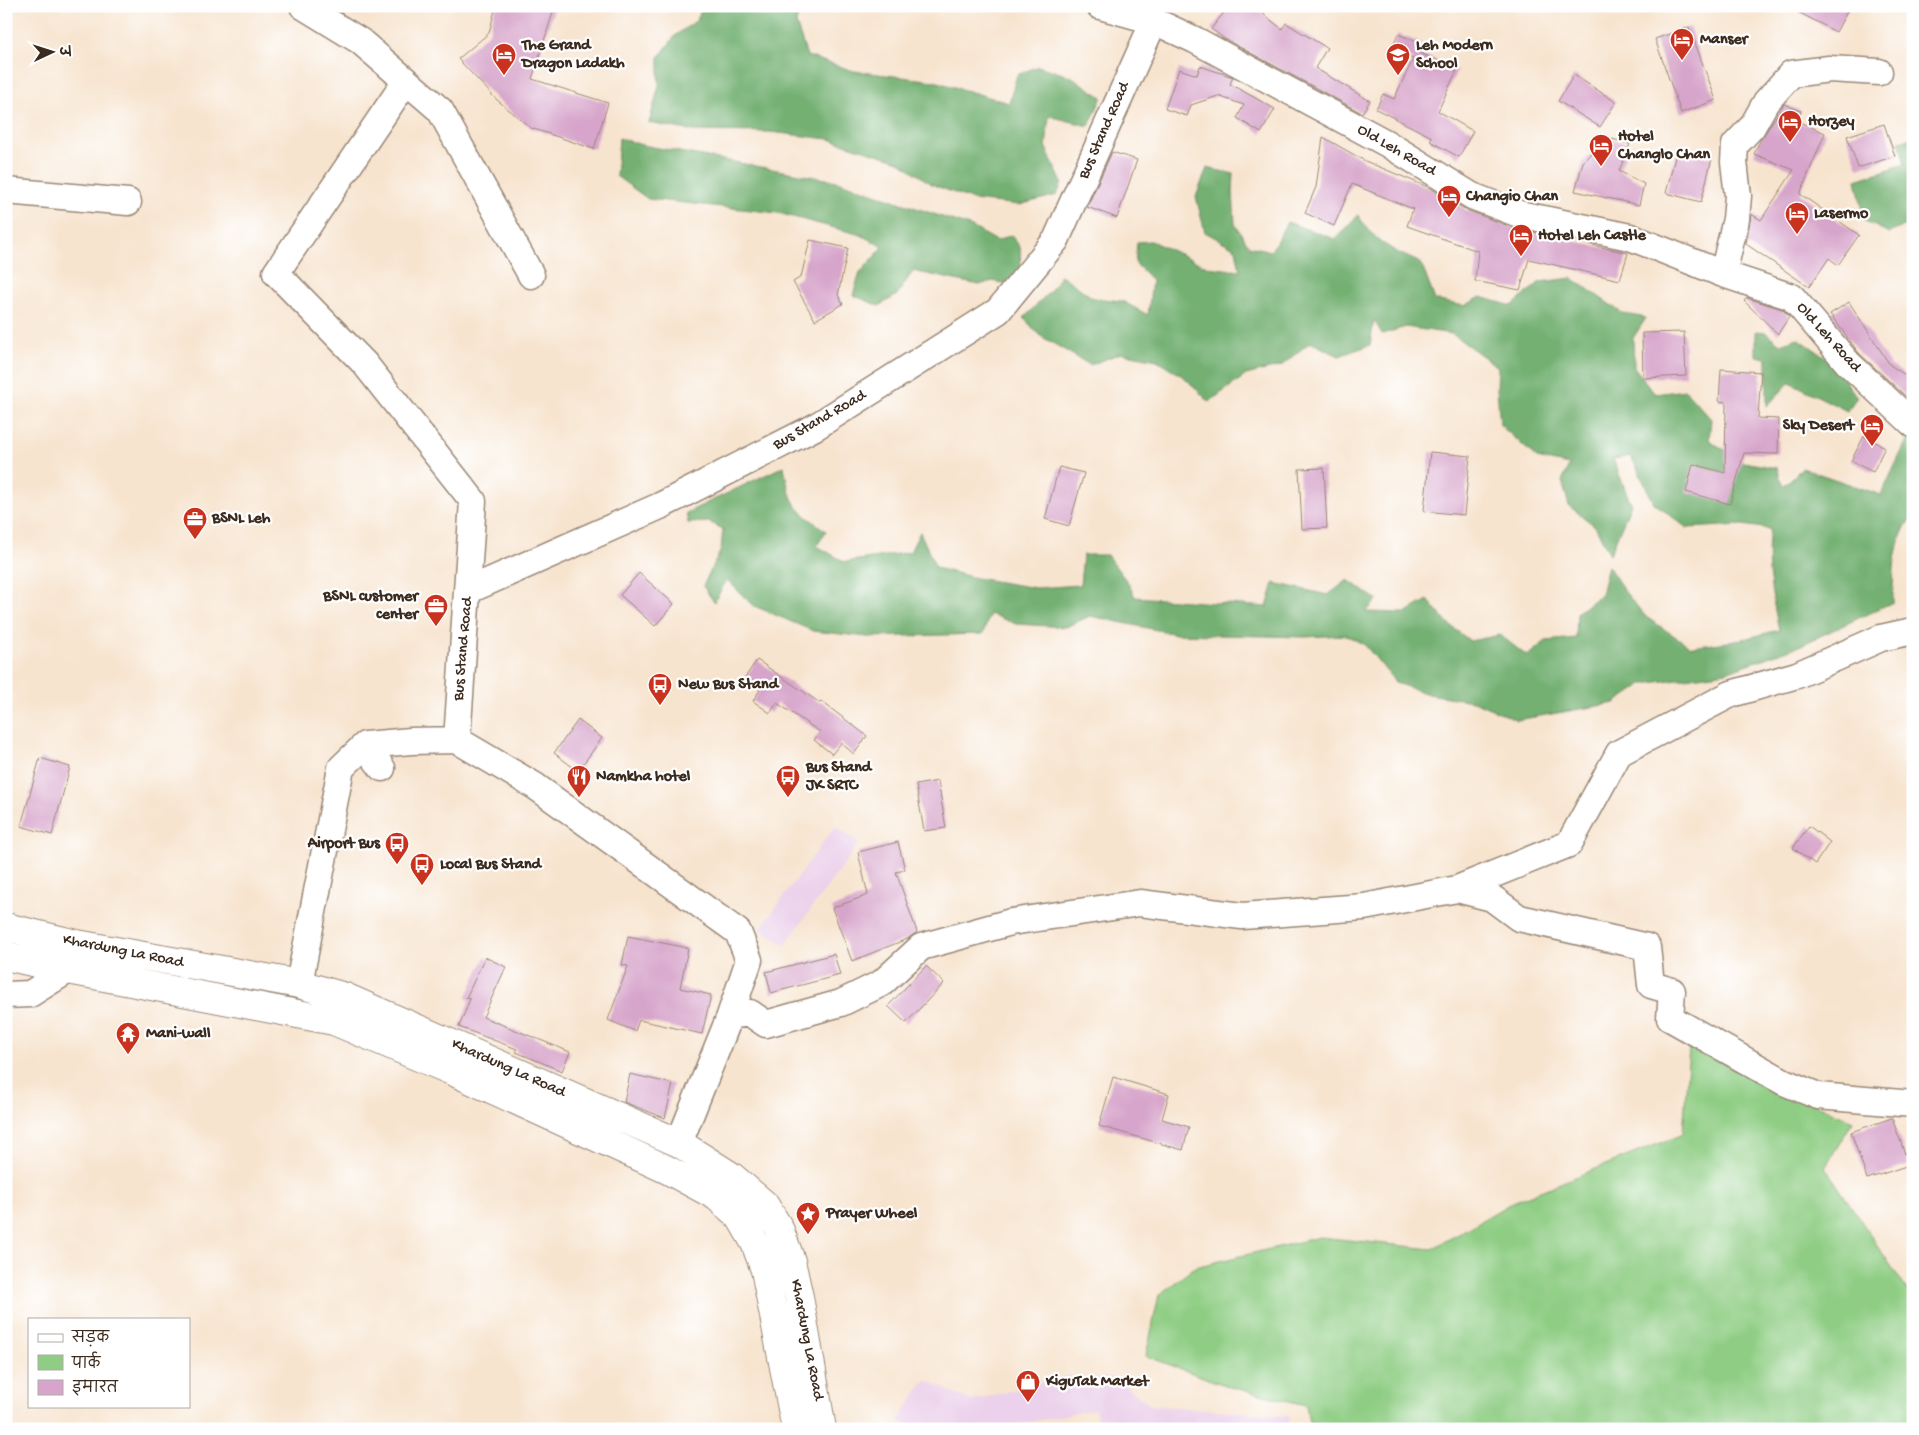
<svg xmlns="http://www.w3.org/2000/svg" width="1919" height="1435" viewBox="0 0 1919 1435" font-family="'Gochi Hand','Playpen Sans Deva',sans-serif">
<style>
.built{fill:#ebd1eb}
.green{fill:#8fcd84;stroke:#657c51}
.forest{fill:#73b072;stroke:#576d48}
.building{fill:#d7a5cb}
.lines{fill:none;stroke-linecap:round;stroke-linejoin:round}
.minor-casing{stroke:#998776;stroke-width:29}
.major-casing{stroke:#998776;stroke-width:30}
.minor{stroke:#fff;stroke-width:26}
.major{stroke:#fff;stroke-width:28}
.labels{text-anchor:middle;dominant-baseline:central;stroke-width:4.5;stroke-linejoin:round;paint-order:stroke}
.poi-label{font-size:16px;font-weight:bold;fill:#3b2a1e;stroke:#fff;text-anchor:start}
.street-label{font-size:16px;fill:#3b2a1e;stroke:#fff}
</style>
<rect width="100%" height="100%" fill="#fff"/>
<filter id="ink" filterUnits="userSpaceOnUse"><feTurbulence type="fractalNoise" baseFrequency=".02" numOctaves="2"/><feDisplacementMap in="SourceGraphic" scale="10" xChannelSelector="R" yChannelSelector="G"/><feConvolveMatrix kernelMatrix="1 2 1 2 8 2 1 2 1" color-interpolation-filters="sRGB"/></filter>
<filter id="wash" filterUnits="userSpaceOnUse"><feTurbulence type="fractalNoise" baseFrequency=".0096" numOctaves="4" result="noise"/><feDisplacementMap in="SourceGraphic" scale="20" xChannelSelector="R" yChannelSelector="G"/><feGaussianBlur stdDeviation="1.12" result="paint"/><feColorMatrix in="noise" values="0 0 0 0 0 0 0 0 0 0 0 0 0 0 0 0 0 1.4 0 .05"/><feComposite in="paint" operator="in"/></filter>
<g filter="url(#wash)">
<rect width="100%" height="100%" fill="#f7e4cf"/>
<path class="built" d="M835,826L859,843L785,945L760,929Z
M1067,1376L1116,1378L1150,1405L1290,1416L1285,1429H1100L1095,1409L994,1429H918L898,1421L925,1380L972,1401Z"/>
<path class="green" d="M1689,1048L1853,1121L1825,1167L1913,1299V1429H1344L1309,1423L1306,1405L1230,1387L1146,1356L1159,1295L1195,1267L1320,1237L1432,1249L1513,1202L1683,1134Z"/>
<path class="forest" d="M703,6H800L796,23L807,56L854,71L934,81L1009,103L1017,75L1038,66L1072,77L1102,97L1089,126L1049,116L1046,148L1062,183L1057,195L1019,205L973,200L931,184L899,161L829,139L770,132L693,131L649,123L659,86V57L676,35L697,20Z
M619,138L642,145L837,181L972,227L997,241L1011,235L1020,247L1021,268L1005,284L993,281L979,285L913,271L897,295L879,306L853,295L860,273L883,247L861,235L778,213L648,199L616,176Z
M1913,138V248L1905,226L1889,233L1865,221L1856,180L1905,164L1899,141Z
M1207,168L1234,174L1233,192L1235,224L1249,246L1271,251L1287,222L1335,239L1358,215C1375,243 1392,250 1421,263L1435,300L1464,306L1481,297L1512,306L1540,282L1572,278L1622,313L1646,318L1633,338L1634,367L1655,394L1685,390L1711,419L1709,440L1743,462L1777,468L1783,487L1802,468L1881,495L1908,438L1913,440V516C1893,539 1893,573 1893,602L1799,646L1726,672L1643,684L1615,703L1517,720L1473,701L1428,694L1396,683L1365,645L1346,635L1305,637L1176,634L1090,616L1066,627L1016,624L990,614L983,634L868,637L813,631L752,605L727,580L714,602L703,586L721,550L723,529L709,522L688,523L686,513L784,466C791,507 794,507 826,531L817,546L845,562L910,552L920,532L936,568L976,578L1036,588L1080,585L1083,555H1107L1128,583L1135,597L1267,607L1274,583L1328,595L1348,580L1377,600L1366,612L1405,613L1428,600L1447,623L1470,641L1500,635L1527,656L1546,641L1576,638L1577,613L1601,594L1608,566L1625,592L1646,617L1691,647L1735,641L1779,630C1772,597 1765,563 1770,529L1743,525L1687,528L1654,503L1631,456L1613,459L1631,504L1610,554L1595,526L1569,506L1562,481L1569,465L1537,458L1500,425L1497,388L1498,367L1452,334L1406,327L1382,334L1374,320L1370,345L1339,356L1310,342L1281,366L1246,375L1209,402L1184,377L1157,360L1121,353L1090,365L1039,335L1024,318L1051,290L1061,275L1093,298L1122,301L1148,315L1152,280L1135,263L1137,242L1151,241L1208,267L1240,271L1236,249L1205,232L1196,197Z
M1756,331L1765,332L1780,344L1798,338L1831,361L1857,397L1847,411L1790,382L1767,406V358L1756,356Z"/>
<g id="blocks">
<path class="building" d="M496,6H555L532,79L608,103L594,149L531,128L496,99L458,59L489,33Z
M1229,6H1253L1282,29L1286,23L1327,48L1315,68L1370,101L1362,113L1225,39L1211,29Z
M1787,6H1850L1836,32Z
M1689,27L1716,100L1681,113L1655,39Z
M1398,34L1422,44L1418,52L1457,70L1438,111L1473,131L1459,157L1430,141L1432,137L1376,109L1383,94L1394,99L1413,59L1391,49Z
M1200,66L1233,77L1230,84L1275,109L1261,133L1237,118L1244,105L1218,96L1191,105L1187,116L1165,109L1179,69L1197,75Z
M1574,75L1616,102L1600,127L1558,101Z
M1784,104L1801,111L1797,121L1825,133L1800,194L1859,235L1838,265L1829,258L1809,287L1746,244L1751,214L1761,220L1794,170L1754,154L1760,141Z
M1884,124L1895,156L1858,168L1847,136Z
M1323,137L1365,161L1430,188L1466,210L1514,228L1628,253L1620,280L1529,259L1520,290L1475,281L1478,251L1407,226L1413,209L1352,184L1334,226L1305,213L1316,187Z
M1605,137L1630,144L1619,171L1644,184L1639,205L1575,191L1583,162Z
M1677,149L1712,158L1701,202L1666,193Z
M1112,152L1137,160L1117,218L1087,207Z
M810,240L848,248L838,295L843,304L815,320L793,282L801,277Z
M1747,298L1782,309L1787,314L1789,317L1778,334L1744,301Z
M1849,302L1890,365L1913,380V403L1859,353L1830,314Z
M1684,332L1686,376L1643,378L1642,333Z
M1721,369L1761,372L1758,418L1779,419L1778,454L1744,453L1730,504L1686,492L1693,464L1725,473L1726,402L1719,401Z
M1864,436L1885,447L1873,472L1851,461Z
M1430,452L1470,456L1464,515L1424,511Z
M1059,467L1084,473L1069,526L1045,519Z
M1324,468L1327,528L1302,529L1299,469Z
M639,573L674,604L655,626L620,595Z
M757,660L820,703L821,701L867,736L854,754L841,743L832,754L814,740L820,732L777,703L770,713L753,701L760,690L744,679Z
M578,720L602,738L578,771L554,753Z
M40,758L70,767L52,835L21,826Z
M938,781L946,828L924,831L916,785Z
M1809,826L1830,842L1815,864L1793,848Z
M898,842L905,870L896,872L917,932L907,939L852,961L832,908L868,895L858,852Z
M628,936L688,948L680,988L711,995L702,1034L639,1020L635,1031L608,1020L628,966L622,965Z
M834,954L840,975L771,993L766,972Z
M485,957L506,967L483,1017L570,1052L562,1071L516,1052L517,1049L459,1027L470,999L466,998Z
M926,966L944,983L906,1023L888,1006Z
M630,1074L673,1084L665,1118L624,1102Z
M1113,1077L1169,1094L1162,1119L1189,1127L1183,1150L1099,1126Z
M1892,1118L1909,1165L1867,1179L1851,1132Z"/>
</g>
</g>
<g filter="url(#ink)">
<use href="#blocks" fill-opacity="0" stroke="#998776" stroke-width="1"/>
<g class="lines">
<defs>
<path id="minor" d="M303,6L360,41L440,110L531,275
M1100,6L1154,21L1195,40L1386,143L1472,196L1519,214L1630,237L1723,274L1792,297L1848,363L1913,424
M406,81L276,273L365,364L473,501L467,591
M6,191L128,202
M1723,274L1736,219L1738,196L1734,162L1735,145L1752,127L1766,102L1791,74L1829,69L1879,72
M457,740L467,591L660,506L815,427L998,311L1056,240L1154,21
M365,745L382,768
M1457,889L1569,844L1619,753L1731,694L1797,675L1881,638L1913,631
M299,984L341,768L365,745L411,741L457,740L535,786L738,932L749,960L730,1016L679,1143
M6,995L30,994L68,970
M730,1016L750,1013L766,1024L841,1003L882,983L921,947L1011,922L1140,903L1242,916L1364,907L1457,889L1492,898L1519,918L1647,947L1651,985L1672,991L1670,1018L1784,1082L1818,1096L1913,1104"/>
<path id="major" d="M6,927L77,944L299,984L345,997L679,1143L731,1176L764,1204L779,1228L791,1261L799,1297L822,1429
M6,956L68,970L334,1021L452,1071L666,1169L716,1196L740,1217L755,1243L765,1270L796,1429"/>
</defs>
<use href="#minor" class="minor-casing"/>
<use href="#major" class="major-casing"/>
<use href="#minor" class="minor"/>
<use href="#major" class="major"/>
</g>
</g>
<defs>
<symbol id="hotel-pin" viewBox="-11 -11 22 30"><path d="M0 17L-7.5 6A9.5 9.5 0 1 1 7.5 6Z" fill="#c8321e" stroke="#fff"/><path d="M-6-4.5h1.5V1H6V5H4.5V3h-9V5H-6ZM-4 0a1.8 1.8 0 1 1 3.6 0ZM.5 0V-2.5h3Q6-2.5 6 0Z" fill="#fff"/></symbol>
<symbol id="school-pin" viewBox="-11 -11 22 30"><path d="M0 17L-7.5 6A9.5 9.5 0 1 1 7.5 6Z" fill="#c8321e" stroke="#fff"/><path d="M0-5L7-2L0 1L-7-2ZM-4 1L0 2.5L4 1V4Q0 6-4 4Z" fill="#fff"/></symbol>
<symbol id="office-pin" viewBox="-11 -11 22 30"><path d="M0 17L-7.5 6A9.5 9.5 0 1 1 7.5 6Z" fill="#c8321e" stroke="#fff"/><path d="M-6-3h4V-5.5h4V-3h4V5H-6ZM-1-4.5V-3h2v-1.5ZM-6 0V1H6V0Z" fill="#fff"/></symbol>
<symbol id="bus-pin" viewBox="-11 -11 22 30"><path d="M0 17L-7.5 6A9.5 9.5 0 1 1 7.5 6Z" fill="#c8321e" stroke="#fff"/><path d="M-5-6H5V4H4V6H2V4H-2V6H-4V4H-5ZM-3.5-4V0h7V-4ZM-3.5 1.2v1.5H-2V1.2ZM2 1.2v1.5H3.5V1.2Z" fill="#fff"/></symbol>
<symbol id="restaurant-pin" viewBox="-11 -11 22 30"><path d="M0 17L-7.5 6A9.5 9.5 0 1 1 7.5 6Z" fill="#c8321e" stroke="#fff"/><path d="M-5-6h1v4h1v-4h1v4h1v-4h1v5L-1.5 .5V6h-2V.5L-5-1ZM5-6V6H3V1.5H1.5Q1.5-4 5-6Z" fill="#fff"/></symbol>
<symbol id="temple-pin" viewBox="-11 -11 22 30"><path d="M0 17L-7.5 6A9.5 9.5 0 1 1 7.5 6Z" fill="#c8321e" stroke="#fff"/><path d="M0-6L5-2H3V0L6.5 2.5H4V6H1.5V3h-3V6H-4V2.5H-6.5L-3 0V-2H-5Z" fill="#fff"/></symbol>
<symbol id="sight-pin" viewBox="-11 -11 22 30"><path d="M0 17L-7.5 6A9.5 9.5 0 1 1 7.5 6Z" fill="#c8321e" stroke="#fff"/><path d="M0-6L1.8-2.2L6-1.7L2.9 1.2L3.7 5.4L0 3.3L-3.7 5.4L-2.9 1.2L-6-1.7L-1.8-2.2Z" fill="#fff"/></symbol>
<symbol id="shop-pin" viewBox="-11 -11 22 30"><path d="M0 17L-7.5 6A9.5 9.5 0 1 1 7.5 6Z" fill="#c8321e" stroke="#fff"/><path d="M-5-2.5h2.3a2.7 3.5 0 0 1 5.4 0H5L5.5 6h-11ZM-1.5-2.5h3a1.5 2.3 0 0 0-3 0Z" fill="#fff"/></symbol>
</defs>
<g fill-rule="evenodd">
<use href="#hotel-pin" x="1668" y="26" width="28" height="38"/>
<use href="#hotel-pin" x="490" y="41" width="28" height="38"/>
<use href="#school-pin" x="1384" y="41" width="28" height="38"/>
<use href="#hotel-pin" x="1776" y="108" width="28" height="38"/>
<use href="#hotel-pin" x="1587" y="132" width="28" height="38"/>
<use href="#hotel-pin" x="1435" y="183" width="28" height="38"/>
<use href="#hotel-pin" x="1783" y="200" width="28" height="38"/>
<use href="#hotel-pin" x="1507" y="222" width="28" height="38"/>
<use href="#hotel-pin" x="1858" y="412" width="28" height="38"/>
<use href="#office-pin" x="181" y="505" width="28" height="38"/>
<use href="#office-pin" x="422" y="592" width="28" height="38"/>
<use href="#bus-pin" x="646" y="671" width="28" height="38"/>
<use href="#restaurant-pin" x="565" y="763" width="28" height="38"/>
<use href="#bus-pin" x="774" y="763" width="28" height="38"/>
<use href="#bus-pin" x="383" y="830" width="28" height="38"/>
<use href="#bus-pin" x="408" y="851" width="28" height="38"/>
<use href="#temple-pin" x="114" y="1020" width="28" height="38"/>
<use href="#sight-pin" x="794" y="1200" width="28" height="38"/>
<use href="#shop-pin" x="1014" y="1368" width="28" height="38"/>
</g>
<g class="labels">
<g class="poi-label">
<text x="1700" y="40">Manser</text>
<text x="522" y="46">The Grand<tspan x="522" dy="18">Dragon Ladakh</tspan></text>
<text x="1416" y="46">Leh Modern<tspan x="1416" dy="18">School</tspan></text>
<text x="1808" y="122">Horzey</text>
<text x="1618" y="137">Hotel<tspan x="1618" dy="18">Changlo Chan</tspan></text>
<text x="1466" y="197">Changio Chan</text>
<text x="1814" y="214">Lasermo</text>
<text x="1538" y="236">Hotel Leh Castle</text>
<text x="1854" y="426" text-anchor="end">Sky Desert</text>
<text x="212" y="519">BSNL Leh</text>
<text x="418" y="597" text-anchor="end">BSNL customer<tspan x="418" dy="18">center</tspan></text>
<text x="678" y="685">New Bus Stand</text>
<text x="806" y="768">Bus Stand<tspan x="806" dy="18">JK SRTC</tspan></text>
<text x="596" y="777">Namkha hotel</text>
<text x="380" y="844" text-anchor="end">Airport Bus</text>
<text x="440" y="865">Local Bus Stand</text>
<text x="146" y="1034">Mani-wall</text>
<text x="826" y="1214">Prayer Wheel</text>
<text x="1046" y="1382">KiguTak Market</text>
</g>
<g class="street-label">
<text transform="translate(1105 131) rotate(-66)">Bus Stand Road</text>
<text transform="translate(1396 151) rotate(30)">Old Leh Road</text>
<text transform="translate(1828 338) rotate(48)">Old Leh Road</text>
<text transform="translate(820 421) rotate(-30)">Bus Stand Road</text>
<text transform="translate(464 649) rotate(-85)">Bus Stand Road</text>
<text transform="translate(123 952) rotate(11)">Khardung La Road</text>
<text transform="translate(508 1069) rotate(24)">Khardung La Road</text>
<text transform="translate(806 1340) rotate(79)">Khardung La Road</text>
</g>
</g>
<rect width="1919" height="1435" fill="none" stroke="#fff" stroke-width="25"/>
<rect x="28" y="1318" width="162" height="90" fill="#ffffff" stroke="#b1aaa5"/>
<rect x="38" y="1334" width="25" height="8" fill="#ffffff" stroke="#b1aaa5"/>
<text x="72" y="1342" font-size="15" fill="#3b2a1e">सड़क</text>
<rect x="38" y="1355" width="25" height="15" fill="#8fcd84" stroke="#b1aaa5"/>
<text x="72" y="1368" font-size="15" fill="#3b2a1e">पार्क</text>
<rect x="38" y="1380" width="25" height="15" fill="#d7a5cb" stroke="#b1aaa5"/>
<text x="72" y="1392" font-size="15" fill="#3b2a1e">इमारत</text>
<g transform="translate(52 52) rotate(86)" stroke="#ffffff" stroke-width="4" paint-order="stroke">
<path d="M0-4L9 19L0 12L-9 19Z" fill="#3b2a1e"/>
<text y="-8" font-size="14" font-weight="bold" text-anchor="middle" fill="#3b2a1e">उ</text>
</g>
</svg>
